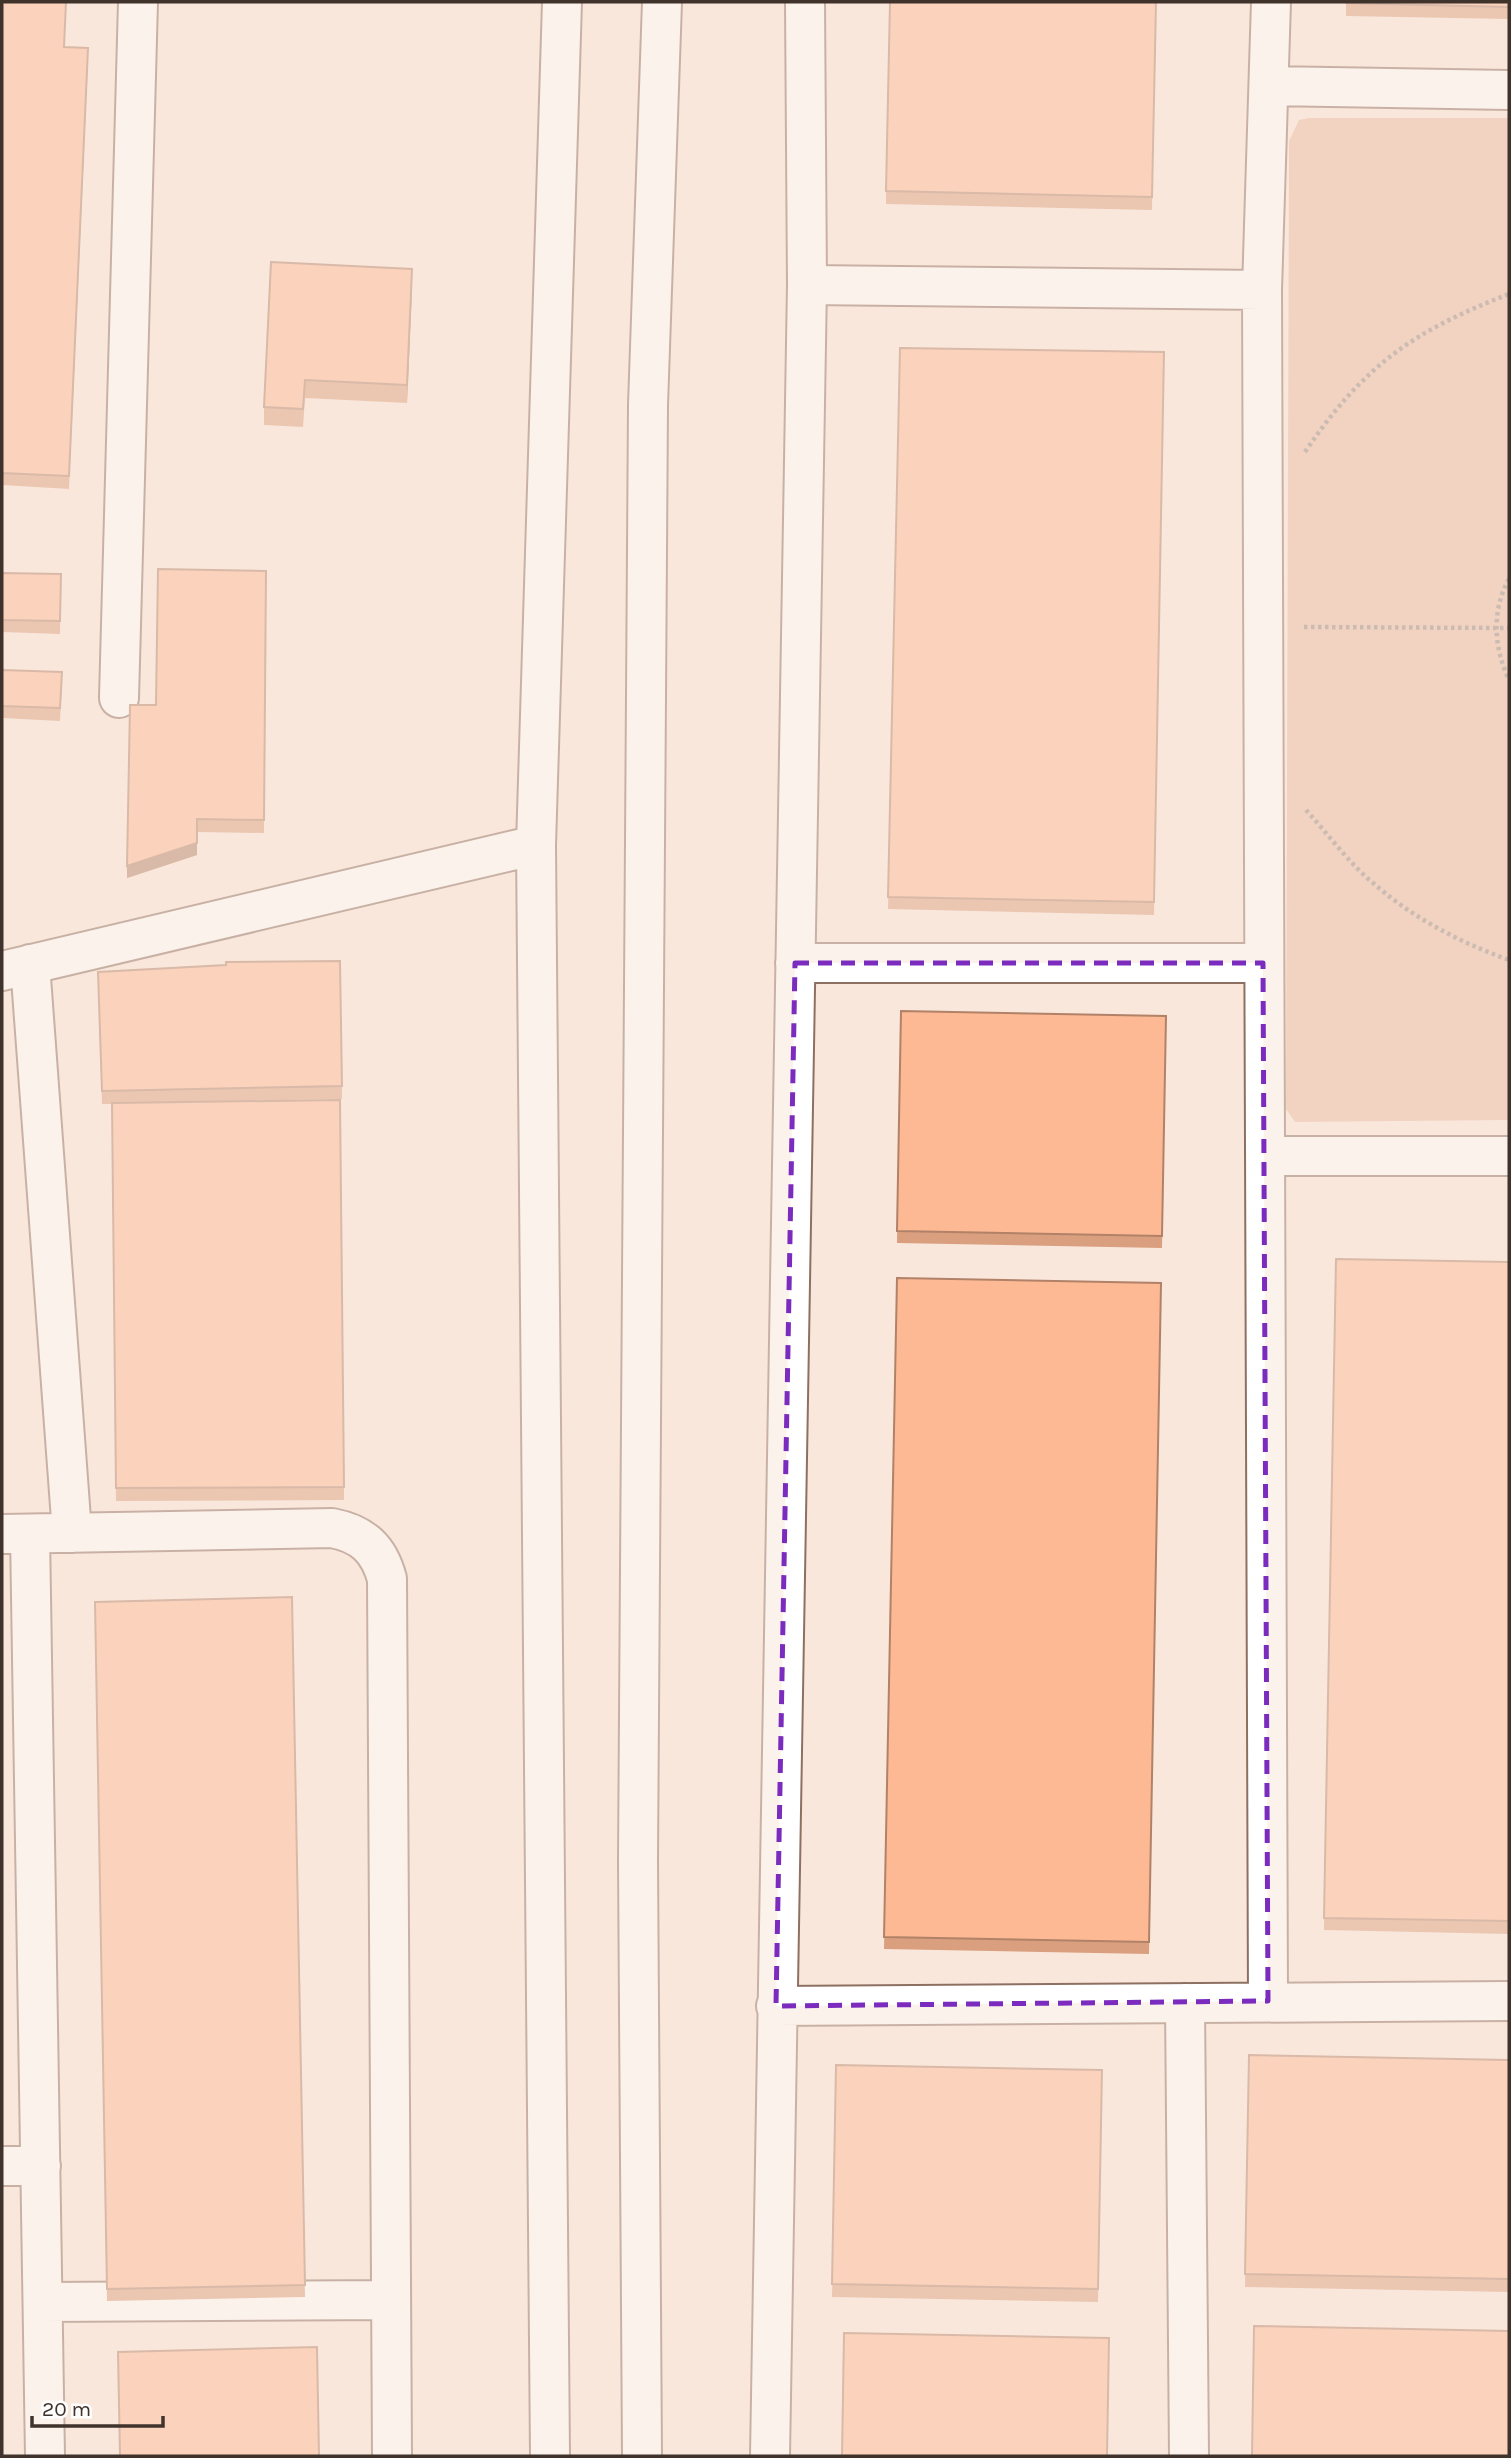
<svg xmlns="http://www.w3.org/2000/svg" width="1511" height="2458" viewBox="0 0 1511 2458" font-family="Karla,sans-serif">
<style>
.green{fill:#e8baa2}
.lines{fill:none;stroke-linecap:round;stroke-linejoin:round}
.minor-casing{stroke:#8d7061;stroke-width:42}
.path{stroke:#95867d;stroke-width:4.5;stroke-dasharray:3.5 3.5;stroke-linecap:butt}
.minor{stroke:#fff;stroke-width:38}
.wall{fill:#da9f7f}
.shaded-wall{fill:#b18268}
.building{fill:#fdb994;stroke:#b18268;stroke-width:2}
.marked{fill:none;stroke:#7b2cbf;stroke-width:5;stroke-dasharray:14 9;stroke-linejoin:round}
</style>
<rect width="100%" height="100%" fill="#fae7dc"/>
<path class="green" d="M1309,118H1509V1120L1295,1122L1286,1109L1289,141L1299,120Z"/>
<g class="lines">
<defs>
<path id="minor" d="M1270,86L1509,90
M807,285L1262,290
M119,698L138,2
M795,963H1263
M30,964L72,1533
M2,971L536,845
M1265,1156H1509
M2,1534L332,1528C363,1534 379,1549 387,1579L392,2456
M30,1534L45,2456
M1268,2001L1262,290L1271,2
M1185,2003L1189,2456
M776,2006L1509,2001
M2,2166H41
M43,2302L389,2300
M550,2456L536,845L562,2
M642,2456L638,1860L648,405L662,2
M770,2456L807,285L805,2"/>
</defs>
<use href="#minor" class="minor-casing"/>
<path class="path" d="M1305,452C1363,366 1413,331 1509,294
M1509,579C1491,611 1494,648 1509,680
M1304,627L1509,628
M1306,810C1328,834 1348,862 1373,883C1413,918 1459,942 1509,960"/>
<use href="#minor" class="minor"/>
</g>
<path class="wall" d="M2,2L64,47L88,60L69,489L2,485Z
M1156,2L1152,210L886,204V191Z
M1346,2H1509V19L1346,16Z
M412,288L407,403L305,398L303,427L264,425V407Z
M900,348L1164,352L1154,915L888,909Z
M266,571L264,833L197,832V855L127,878L156,705Z
M2,573L61,574L60,634L2,632Z
M2,670L62,685L60,721L2,718Z
M98,984L342,1086V1099L171,1102L344,1487V1500L116,1501L112,1104H102Z
M901,1011L1166,1016L1162,1248L897,1243Z
M1336,1259L1509,1262V1934L1324,1930Z
M897,1278L1161,1283L1149,1954L884,1949Z
M292,1597L305,2297L107,2301L95,1602Z
M1249,2055L1509,2060V2292L1245,2287Z
M836,2065L1102,2070L1098,2302L832,2297Z"/>
<path class="shaded-wall" d="M412,269V288L407,403V385Z
M197,819V855L127,878V866Z"/>
<path class="building" d="M2,2H66L64,47L88,48L69,476L2,473Z
M890,2H1156L1152,197L886,191Z
M1346,2H1509V7L1346,3Z
M271,262L412,269L407,385L305,380L303,409L264,407Z
M900,348L1164,352L1154,902L888,897Z
M158,569L266,571L264,820L197,819V843L127,866L130,705H156Z
M2,573L61,574L60,621L2,620Z
M2,670L62,672L60,708L2,706Z
M340,961L342,1086L102,1091L98,972L226,965V962Z
M901,1011L1166,1016L1162,1236L897,1231Z
M340,1100L344,1487L116,1488L112,1103Z
M1336,1259L1509,1262V1921L1324,1918Z
M897,1278L1161,1283L1149,1942L884,1937Z
M292,1597L305,2285L107,2289L95,1602Z
M1249,2055L1509,2060V2279L1245,2274Z
M836,2065L1102,2070L1098,2289L832,2284Z
M1254,2326L1509,2331V2456H1252Z
M844,2333L1109,2338L1107,2456H842Z
M317,2347L319,2456H120L118,2352Z"/>
<path d="M0 0H1511V2458H0ZM795,963H1263L1268,2001L776,2006Z" fill="#fae7dc" fill-opacity=".55" fill-rule="evenodd"/>
<path class="marked" d="M795,963H1263L1268,2001L776,2006Z"/>
<rect width="1511" height="2458" fill="none" stroke="#3f332c" stroke-width="7"/>
<path d="M32 2416v10h131v-10" fill="none" stroke="#3f332c" stroke-width="3.5"/>
<text x="42" y="2416" font-size="21" fill="#3f332c" stroke="#ffffff" stroke-width="5" paint-order="stroke">20 m</text>
</svg>
